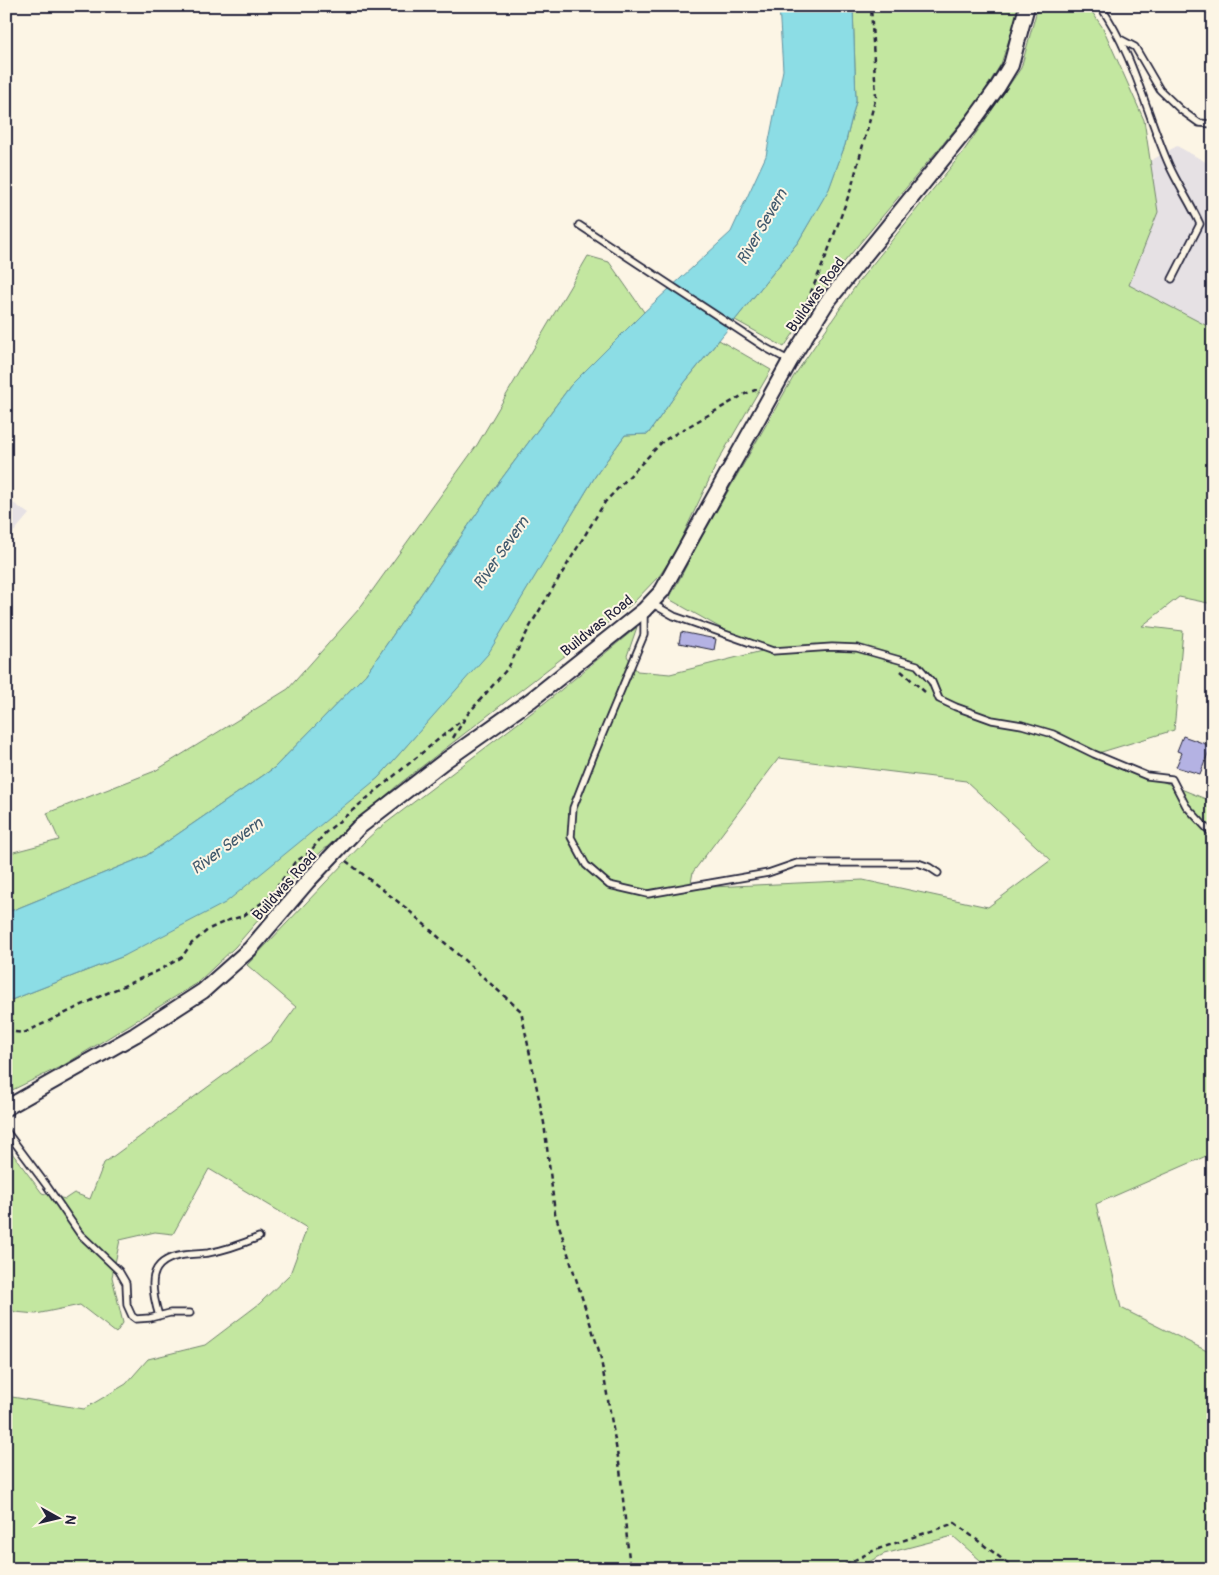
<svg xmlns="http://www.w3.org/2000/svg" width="1219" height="1575" viewBox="0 0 1219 1575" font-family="Pangolin,sans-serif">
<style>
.built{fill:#e6e1e4}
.green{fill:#c3e7a0;stroke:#72846e;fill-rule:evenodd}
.water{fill:#8cdde5;stroke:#6292a1}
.building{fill:#b4b2e3;stroke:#22223b}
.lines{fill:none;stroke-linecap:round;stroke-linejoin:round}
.service-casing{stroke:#22223b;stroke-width:9}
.tertiary-casing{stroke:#22223b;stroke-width:18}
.path{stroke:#22223b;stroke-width:2.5;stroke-dasharray:5 4;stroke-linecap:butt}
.service{stroke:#fcf5e5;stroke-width:5.5}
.tertiary{stroke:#fcf5e5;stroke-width:14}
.labels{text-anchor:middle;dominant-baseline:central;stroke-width:4;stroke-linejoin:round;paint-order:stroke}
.street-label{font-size:15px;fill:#22223b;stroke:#fcf5e5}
.water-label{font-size:16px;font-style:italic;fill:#425a6e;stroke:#fcf5e5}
</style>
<rect width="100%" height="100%" fill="#fcf5e5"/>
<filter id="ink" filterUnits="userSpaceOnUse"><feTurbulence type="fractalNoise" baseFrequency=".02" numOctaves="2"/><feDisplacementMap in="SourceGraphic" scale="10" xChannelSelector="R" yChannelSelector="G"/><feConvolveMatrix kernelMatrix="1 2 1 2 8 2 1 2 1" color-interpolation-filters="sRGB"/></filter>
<g filter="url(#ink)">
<path class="built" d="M1177,146L1213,166V329L1129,285L1158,212L1150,161Z
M6,498L29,514L6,541Z"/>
<path class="green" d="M853,6H1020L1001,64L977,103L840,267L784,347L735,320L798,242L829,188L845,145L856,101Z
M1038,6H1088L1103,28L1144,120L1158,212L1129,285L1213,329V604L1179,597L1142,626L1183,631L1174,730L1095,754L1213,802V1153L1096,1204L1121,1308L1213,1354V1569H990L953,1536L884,1554L855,1569H6V1396L84,1409L126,1384L148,1359L205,1345L259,1304L290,1274L307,1228L209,1169L173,1234L155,1232L120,1240L112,1277L123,1323L116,1333L80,1305L36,1314L15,1312L6,1306V1145L42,1193L65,1199L74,1193L90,1199L104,1163L272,1040L296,1007L247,965L365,841L377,830L551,698L637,627L627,656L637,671L670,674L774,648L726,631L669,599L700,540L794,376L859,281L963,152L1021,68ZM779,758L966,781L1051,860L988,907L863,880L690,888L693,872Z
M1179,6H1213V14Z
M588,256L609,262L644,312L571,385L491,493L366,674L274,768L146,856L6,913V854L59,840L47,813L155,771L288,689L359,609L477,445Z
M719,340L771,370L718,461L675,552L660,575L632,604L398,785L305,866L235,947L196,984L64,1065L6,1093V1002L124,956L378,778L488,653L596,475L625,435L648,434L681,387Z"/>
<path class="water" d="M779,6H853L856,101L845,145L829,189L798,242L681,387L648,434L625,435L596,475L488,654L378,778L225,903L124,956L6,1002V913L146,856L274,768L366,674L491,493L571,385L644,312L731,232L766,156L783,70Z"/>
<path class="building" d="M681,632L716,639L714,650L679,643Z
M1183,736L1211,746L1200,774L1176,767L1182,753L1177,751Z"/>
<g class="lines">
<defs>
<path id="service" d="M1100,6C1134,54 1146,113 1169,165C1178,185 1191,204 1200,224L1172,279
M1120,39L1135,47L1160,90L1181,110L1199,123L1213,124
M579,225L766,348L790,361
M651,603L674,616L773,651L832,647L857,648L917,665L932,682L939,699L956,707L992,720L1022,725L1053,734L1094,754L1147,776L1172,779L1186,806L1213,835
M644,612V635L593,757L573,808L571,837L586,865L609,885L648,894L768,873L797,863H918L929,867L938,873
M6,1131L47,1186L80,1234L119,1271L126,1283L127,1305L132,1316L136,1319L150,1318L170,1313H190
M159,1316C150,1286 146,1260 184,1255C192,1254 200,1254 208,1253C226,1250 242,1244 259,1237"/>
<path id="tertiary" d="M6,1108L135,1035L203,991L250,949L308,881L358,828L446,760L531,700L644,610L662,591L790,361L827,302L971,124L997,88L1011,65L1027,6"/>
</defs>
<use href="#service" class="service-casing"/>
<use href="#tertiary" class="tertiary-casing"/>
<path class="path" d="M800,318L825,259L851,189L876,97L871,6
M901,671L925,692
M453,738L467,715L508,668L533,621L605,502L663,441L745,394L758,389
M346,861L406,908L521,1011L544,1123L555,1213L600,1354L620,1469L630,1569
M271,895L295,862L309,853L325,833L463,719
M6,1031L24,1033L105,994L160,970L182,957L191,944L209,929L226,921L243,916L283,888
M837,1569L875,1550L955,1523L1015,1569"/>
<use href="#service" class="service"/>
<use href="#tertiary" class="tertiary"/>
</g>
</g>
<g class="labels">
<g class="street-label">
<text transform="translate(816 295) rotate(-54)">Buildwas Road</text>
<text transform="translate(597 626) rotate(-39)">Buildwas Road</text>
<text transform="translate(285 886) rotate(-48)">Buildwas Road</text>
</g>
<g class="water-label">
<text transform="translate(762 227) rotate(-60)">River Severn</text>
<text transform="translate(501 553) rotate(-55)">River Severn</text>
<text transform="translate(227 846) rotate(-36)">River Severn</text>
</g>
</g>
<rect width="1219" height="1575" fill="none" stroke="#fcf5e5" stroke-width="25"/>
<rect x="12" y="12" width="1194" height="1550" fill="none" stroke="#22223b" stroke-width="2" filter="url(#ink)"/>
<g transform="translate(58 1518) rotate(98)" stroke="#fcf5e5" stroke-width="4" paint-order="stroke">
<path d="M0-4L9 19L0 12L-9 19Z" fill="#22223b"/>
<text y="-8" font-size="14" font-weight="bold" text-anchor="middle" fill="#22223b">N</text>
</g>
</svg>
